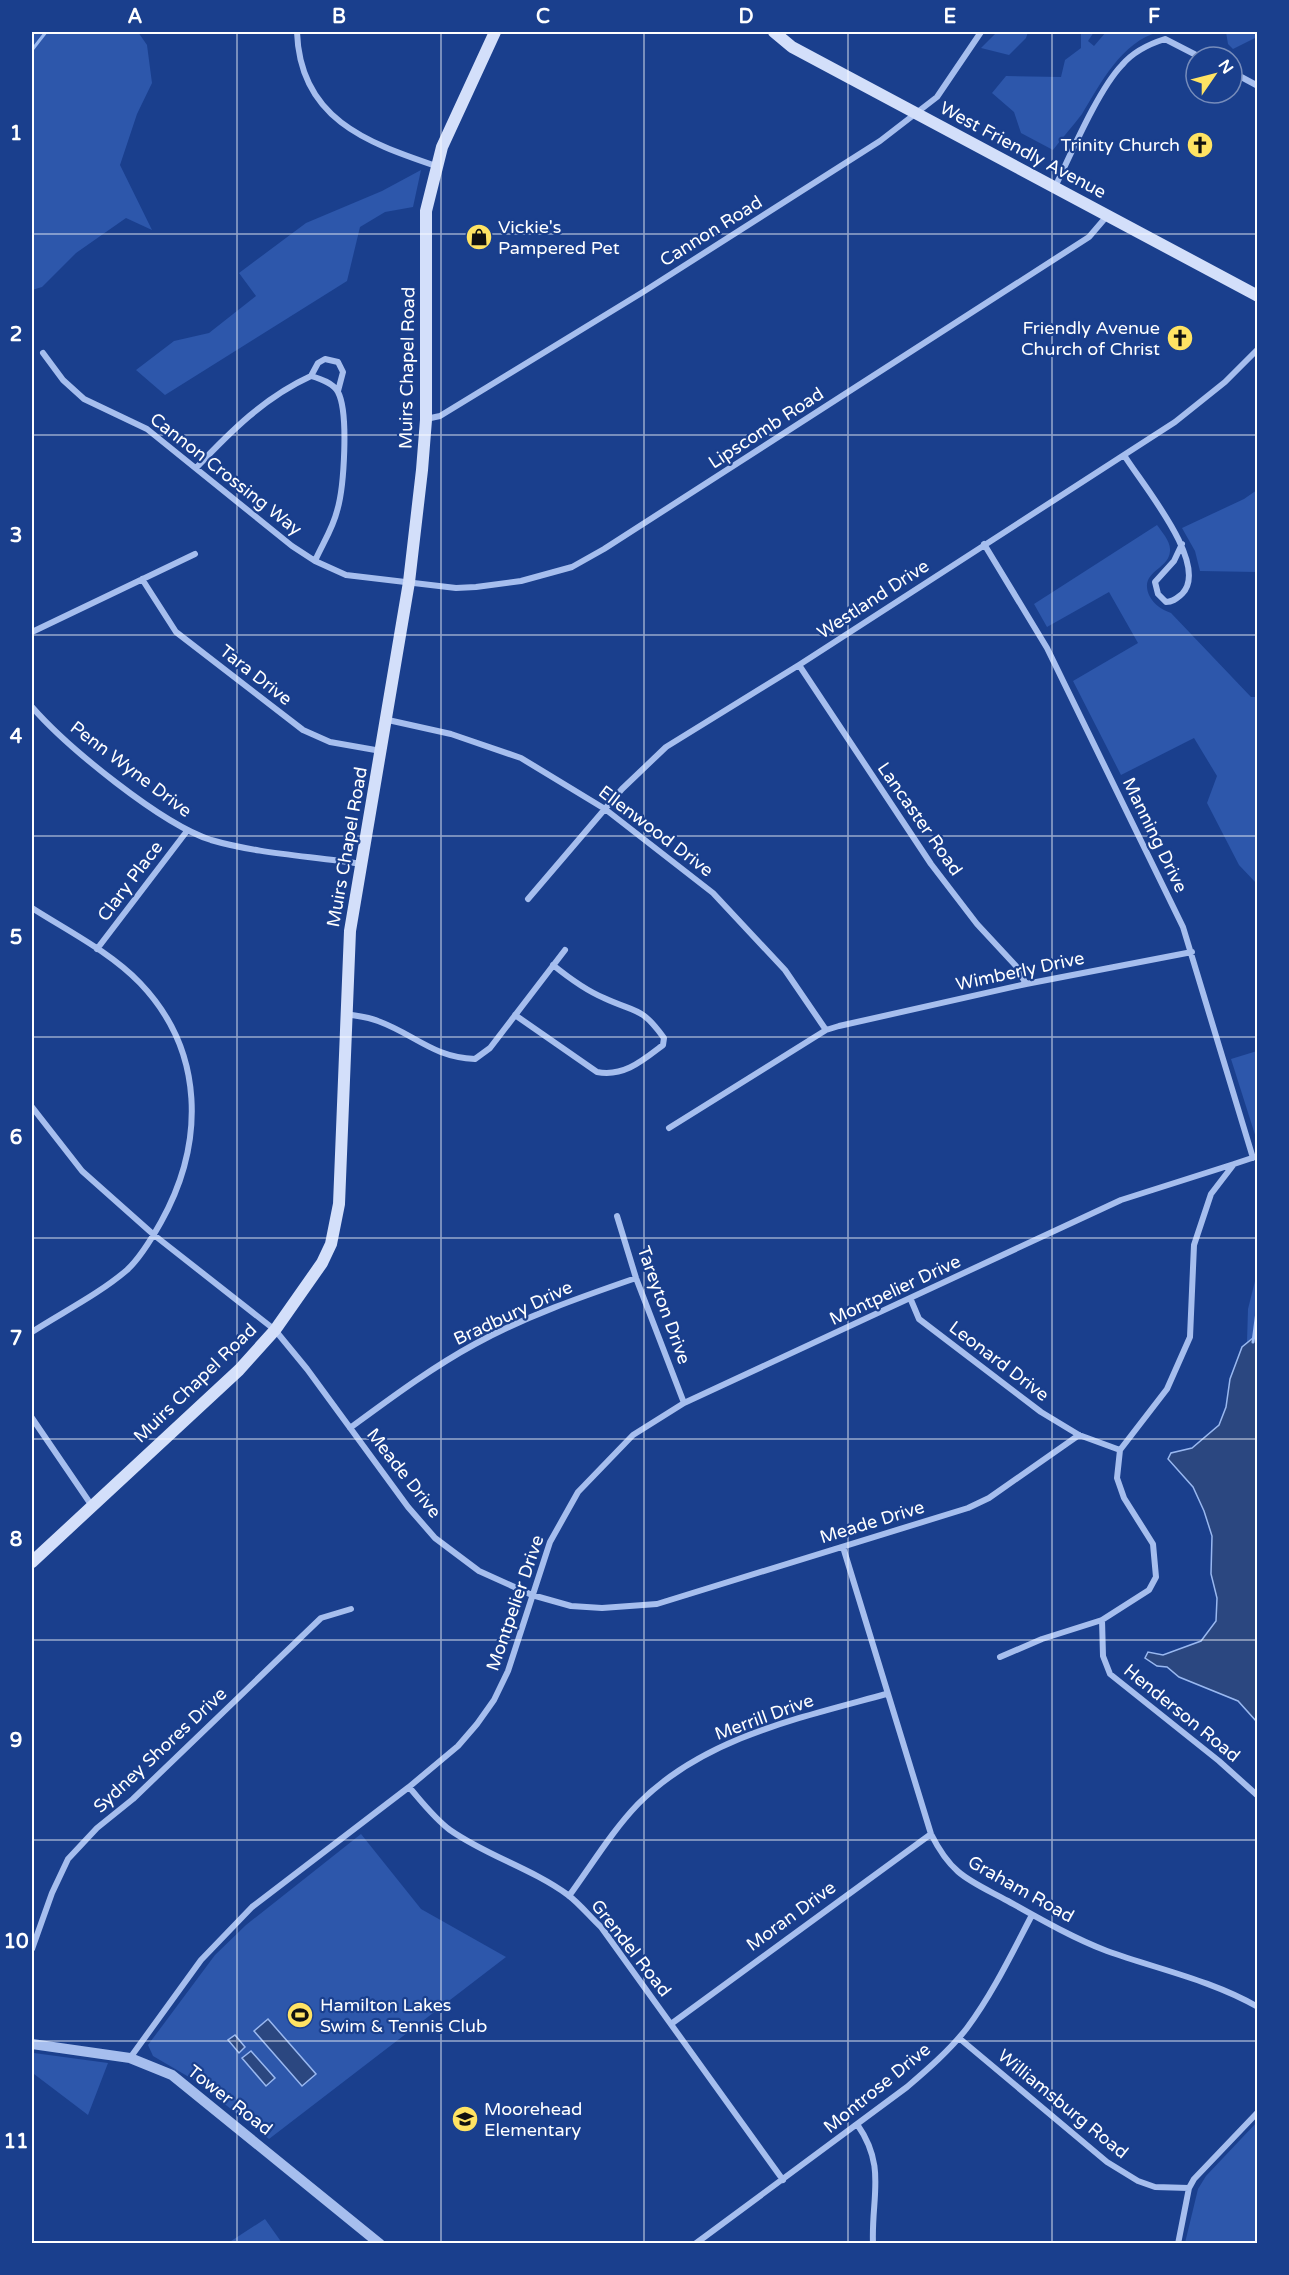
<svg xmlns="http://www.w3.org/2000/svg" width="1289" height="2275" viewBox="0 0 1289 2275" font-family="'Varela Round',sans-serif">
<style>
.green{fill:#2d57ab}
.water{fill:#2b4780;stroke:#99b8f0;stroke-width:1.5}
.lines{fill:none;stroke-linecap:round;stroke-linejoin:round}
.stream{stroke:#99b8f0;stroke-width:3}
.minor{stroke:#a6beee;stroke-width:6}
.tertiary{stroke:#a6beee;stroke-width:10}
.secondary{stroke:#d3dffa;stroke-width:12}
.grid{fill:none;stroke:#fff;stroke-width:1.5;stroke-opacity:0.55}
.labels{text-anchor:middle;dominant-baseline:central;stroke-width:4.5;stroke-linejoin:round;paint-order:stroke}
.poi-label{font-size:18px;fill:#fff;stroke:#1a3f8d;text-anchor:start}
.street-label{font-size:18px;fill:#fff;stroke:#1a3f8d}
.neatline{fill:none;stroke:#fff;stroke-width:2}
.grid-label{font-size:20px;text-anchor:middle;font-weight:bold;fill:#fff}
</style>
<rect width="100%" height="100%" fill="#1a3f8d"/>
<path class="green" d="M32,32H138L147,45L152,83L137,114L120,165L152,230L126,218L76,253L42,287L32,290Z
M997,32H1028L1026,38L1009,55L981,48Z
M1081,32H1094L1088,41L1094,46L1106,32H1159C1121,42 1101,83 1082,114C1073,126 1062,138 1053,150L1021,133L1014,112L992,93L1006,76L1061,77L1065,60L1081,48Z
M1226,32H1257V37L1233,49L1228,44Z
M421,170L413,207L385,212L360,227L347,281L165,395L136,370L174,341L209,333L256,296L239,273L306,223L382,191Z
M1257,490V572L1200,571L1195,551L1182,528L1244,499Z
M1157,525C1162,532 1171,542 1170,551C1169,570 1139,571 1149,595C1154,605 1161,609 1171,613L1251,697H1257V884L1239,865L1207,803L1217,776L1194,738L1121,775L1073,681L1138,643L1109,592L1047,627L1034,604Z
M1257,1051H1258L1257,1141L1231,1059Z
M1257,1273V1338L1247,1342L1248,1309Z
M361,1834L421,1909L506,1957L269,2139L194,2080L153,2056L148,2045L215,1955L246,1925Z
M34,2053L108,2063L88,2115L34,2074Z
M1257,2122V2243H1185L1198,2189L1206,2176Z
M265,2219L282,2243H228Z"/>
<path class="water" d="M1253,1338H1258L1257,1722L1238,1701L1179,1677L1167,1667L1157,1666L1145,1658L1148,1652L1163,1655L1201,1641L1216,1621L1217,1598L1211,1574L1212,1536L1204,1511L1193,1487L1168,1459L1171,1453L1192,1448L1219,1425L1226,1407L1230,1379L1242,1347Z
M268,2019L316,2074L302,2086L254,2031Z
M235,2035L245,2047L239,2053L228,2040Z
M251,2051L275,2078L266,2086L242,2058Z"/>
<g class="lines">
<path class="stream" d="M32,50L46,32
M1253,1342L1258,1304
M1256,2244L1258,2239"/>
<path class="minor" d="M297,32C300,118 365,142 436,166
M1232,72L1258,86
M1055,187C1071,154 1098,90 1122,65C1133,52 1149,44 1165,39L1200,57
M43,353L63,380L84,399L147,429L292,546L315,561L346,575L456,588L476,587L521,581L572,567L604,549L1089,237L1107,216
M311,376L318,363L325,359L338,362L343,372L338,391
M426,419L440,416L643,292L880,141L937,97L981,32
M1124,455C1141,483 1211,565 1182,594C1177,598 1173,602 1166,602L1158,594L1155,582L1174,561L1182,544
M197,467C231,431 265,397 311,376C321,379 333,383 338,392C349,413 344,488 337,511C333,528 322,545 315,561
M984,544L1047,648L1183,927L1253,1158
M142,579L176,632L303,730L330,742L381,751
M32,632L195,554
M799,665L931,864L977,924L1016,966L1026,984
M32,707C67,747 161,824 211,840C259,854 312,856 361,864
M388,720L451,734L521,758L605,809L713,893L785,970L826,1030
M528,899L622,789L666,747L799,665L1175,422L1225,382L1258,349
M32,908C68,931 110,952 140,983C205,1051 205,1143 161,1222C152,1238 140,1258 127,1270C99,1294 63,1312 32,1332
M97,949L187,831
M346,1014C356,1016 368,1017 378,1021C416,1035 432,1057 475,1059L490,1048L565,950
M515,1015L597,1072C624,1077 642,1061 663,1045L664,1038C641,1006 636,1013 604,998C585,990 569,978 553,965
M32,1107L82,1171L154,1235L275,1330L307,1369L408,1507L435,1538L479,1571L532,1595L571,1606L602,1608L657,1604L968,1508L989,1498L1079,1435
M669,1128L826,1030L839,1026L1026,984L1192,952
M617,1216L636,1278L684,1403
M911,1300L919,1319L1041,1412L1079,1435L1120,1450
M32,1418L92,1506
M350,1428C391,1398 431,1368 475,1344C526,1316 581,1297 636,1278
M843,1547L931,1834C952,1876 969,1880 1008,1901C1040,1919 1073,1938 1107,1951C1157,1969 1211,1980 1258,2007
M1102,1620L1103,1656L1110,1674L1219,1761L1258,1796
M1000,1657L1042,1639L1102,1620L1149,1590L1156,1577L1153,1544L1124,1498L1117,1478L1120,1450L1167,1389L1190,1337L1194,1245L1211,1194L1234,1164L1255,1157
M409,1787C422,1802 434,1818 450,1830C487,1856 531,1868 568,1895C580,1904 590,1917 601,1927L783,2180
M569,1896C591,1866 612,1831 638,1804C703,1738 799,1718 886,1694
M32,1949L52,1893L68,1859L97,1828L133,1799L321,1618L351,1609
M671,2024L931,1834
M959,2038L1107,2162L1138,2181L1155,2187L1189,2188
M130,2058L201,1960L252,1907L409,1787L458,1746L477,1724L494,1700L508,1671L550,1542L578,1492L633,1435L684,1403L1121,1200L1234,1164
M857,2124C887,2167 871,2196 873,2244
M695,2244L907,2087C928,2069 950,2050 967,2028C993,1993 1012,1953 1032,1915
M1178,2244L1189,2188L1194,2179L1258,2112"/>
<path class="tertiary" d="M32,2044L130,2058L172,2075L380,2244"/>
<path class="secondary" d="M774,32L792,47L1258,296
M32,1562L239,1370L275,1330L322,1263L331,1244L339,1204L350,931L409,582L422,470L426,420V211L442,147L495,32"/>
</g>
<path class="grid" d="M237,32V2244M441,32V2244M644,32V2244M848,32V2244M1052,32V2244M32,234H1258M32,435H1258M32,635H1258M32,836H1258M32,1037H1258M32,1238H1258M32,1439H1258M32,1640H1258M32,1840H1258M32,2041H1258"/>
<defs>
<symbol id="church-disc" viewBox="-11 -11 22 22"><circle r="9.5" fill="#ffe363" stroke="#1a3f8d"/><path d="M-1.2-6h2.4v3.5h3.3v2.4h-3.3V6h-2.4V-.1h-3.3v-2.4h3.3Z" fill="#111"/></symbol>
<symbol id="shop-disc" viewBox="-11 -11 22 22"><circle r="9.5" fill="#ffe363" stroke="#1a3f8d"/><path d="M-5-2.5h2.3a2.7 3.5 0 0 1 5.4 0H5L5.5 6h-11ZM-1.5-2.5h3a1.5 2.3 0 0 0-3 0Z" fill="#111"/></symbol>
<symbol id="stadium-disc" viewBox="-11 -11 22 22"><circle r="9.5" fill="#ffe363" stroke="#1a3f8d"/><path d="M0-5a6.5 5 0 1 0 0 10a6.5 5 0 1 0 0-10ZM-3.5-1.8h7v3.6h-7Z" fill="#111"/></symbol>
<symbol id="school-disc" viewBox="-11 -11 22 22"><circle r="9.5" fill="#ffe363" stroke="#1a3f8d"/><path d="M0-5L7-2L0 1L-7-2ZM-4 1L0 2.5L4 1V4Q0 6-4 4Z" fill="#111"/></symbol>
</defs>
<g fill-rule="evenodd">
<use href="#church-disc" x="1185" y="130" width="30" height="30"/>
<use href="#shop-disc" x="464" y="222" width="30" height="30"/>
<use href="#church-disc" x="1165" y="323" width="30" height="30"/>
<use href="#stadium-disc" x="285" y="2000" width="30" height="30"/>
<use href="#school-disc" x="450" y="2104" width="30" height="30"/>
</g>
<g class="labels">
<g class="poi-label">
<text x="1180" y="145" text-anchor="end">Trinity Church</text>
<text x="498" y="227">Vickie's<tspan x="498" dy="21">Pampered Pet</tspan></text>
<text x="1160" y="328" text-anchor="end">Friendly Avenue<tspan x="1160" dy="21">Church of Christ</tspan></text>
<text x="320" y="2005">Hamilton Lakes<tspan x="320" dy="21">Swim &amp; Tennis Club</tspan></text>
<text x="484" y="2109">Moorehead<tspan x="484" dy="21">Elementary</tspan></text>
</g>
<g class="street-label">
<text transform="translate(1023 150) rotate(28)">West Friendly Avenue</text>
<text transform="translate(711 231) rotate(-32)">Cannon Road</text>
<text transform="translate(407 368) rotate(-89)">Muirs Chapel Road</text>
<text transform="translate(766 428) rotate(-33)">Lipscomb Road</text>
<text transform="translate(226 474) rotate(38)">Cannon Crossing Way</text>
<text transform="translate(873 599) rotate(-33)">Westland Drive</text>
<text transform="translate(256 675) rotate(38)">Tara Drive</text>
<text transform="translate(131 769) rotate(37)">Penn Wyne Drive</text>
<text transform="translate(920 819) rotate(55)">Lancaster Road</text>
<text transform="translate(656 831) rotate(37)">Ellenwood Drive</text>
<text transform="translate(1155 835) rotate(64)">Manning Drive</text>
<text transform="translate(347 847) rotate(-80)">Muirs Chapel Road</text>
<text transform="translate(130 881) rotate(-53)">Clary Place</text>
<text transform="translate(1020 971) rotate(-12)">Wimberly Drive</text>
<text transform="translate(895 1290) rotate(-25)">Montpelier Drive</text>
<text transform="translate(664 1305) rotate(70)">Tareyton Drive</text>
<text transform="translate(513 1313) rotate(-25)">Bradbury Drive</text>
<text transform="translate(999 1361) rotate(37)">Leonard Drive</text>
<text transform="translate(195 1383) rotate(-44)">Muirs Chapel Road</text>
<text transform="translate(404 1473) rotate(52)">Meade Drive</text>
<text transform="translate(872 1522) rotate(-17)">Meade Drive</text>
<text transform="translate(515 1603) rotate(-71)">Montpelier Drive</text>
<text transform="translate(1182 1713) rotate(39)">Henderson Road</text>
<text transform="translate(764 1717) rotate(-20)">Merrill Drive</text>
<text transform="translate(160 1750) rotate(-43)">Sydney Shores Drive</text>
<text transform="translate(1021 1889) rotate(29)">Graham Road</text>
<text transform="translate(791 1916) rotate(-36)">Moran Drive</text>
<text transform="translate(631 1948) rotate(52)">Grendel Road</text>
<text transform="translate(877 2088) rotate(-39)">Montrose Drive</text>
<text transform="translate(230 2100) rotate(38)">Tower Road</text>
<text transform="translate(1063 2104) rotate(39)">Williamsburg Road</text>
</g>
</g>
<rect width="1289" height="2275" fill="none" stroke="#1a3f8d" stroke-width="66"/>
<g transform="translate(1214 75) rotate(55)"><circle r="28" fill="#1a3f8d" stroke="#768cbb" stroke-width="1.5"/>
<path d="M0-4.5L10 22L0 15L-10 22Z" fill="#ffe363"/>
<text y="-9" font-size="16" font-weight="bold" text-anchor="middle" fill="#ffffff">N</text>
</g>
<rect x="33" y="33" width="1223" height="2209" class="neatline"/>
<g class="grid-label">
<text x="135" y="23">A</text>
<text x="339" y="23">B</text>
<text x="543" y="23">C</text>
<text x="746" y="23">D</text>
<text x="950" y="23">E</text>
<text x="1154" y="23">F</text>
<text x="16" y="140">1</text>
<text x="16" y="341">2</text>
<text x="16" y="542">3</text>
<text x="16" y="743">4</text>
<text x="16" y="944">5</text>
<text x="16" y="1144">6</text>
<text x="16" y="1345">7</text>
<text x="16" y="1546">8</text>
<text x="16" y="1747">9</text>
<text x="16" y="1948">10</text>
<text x="16" y="2148">11</text>
</g>
</svg>
